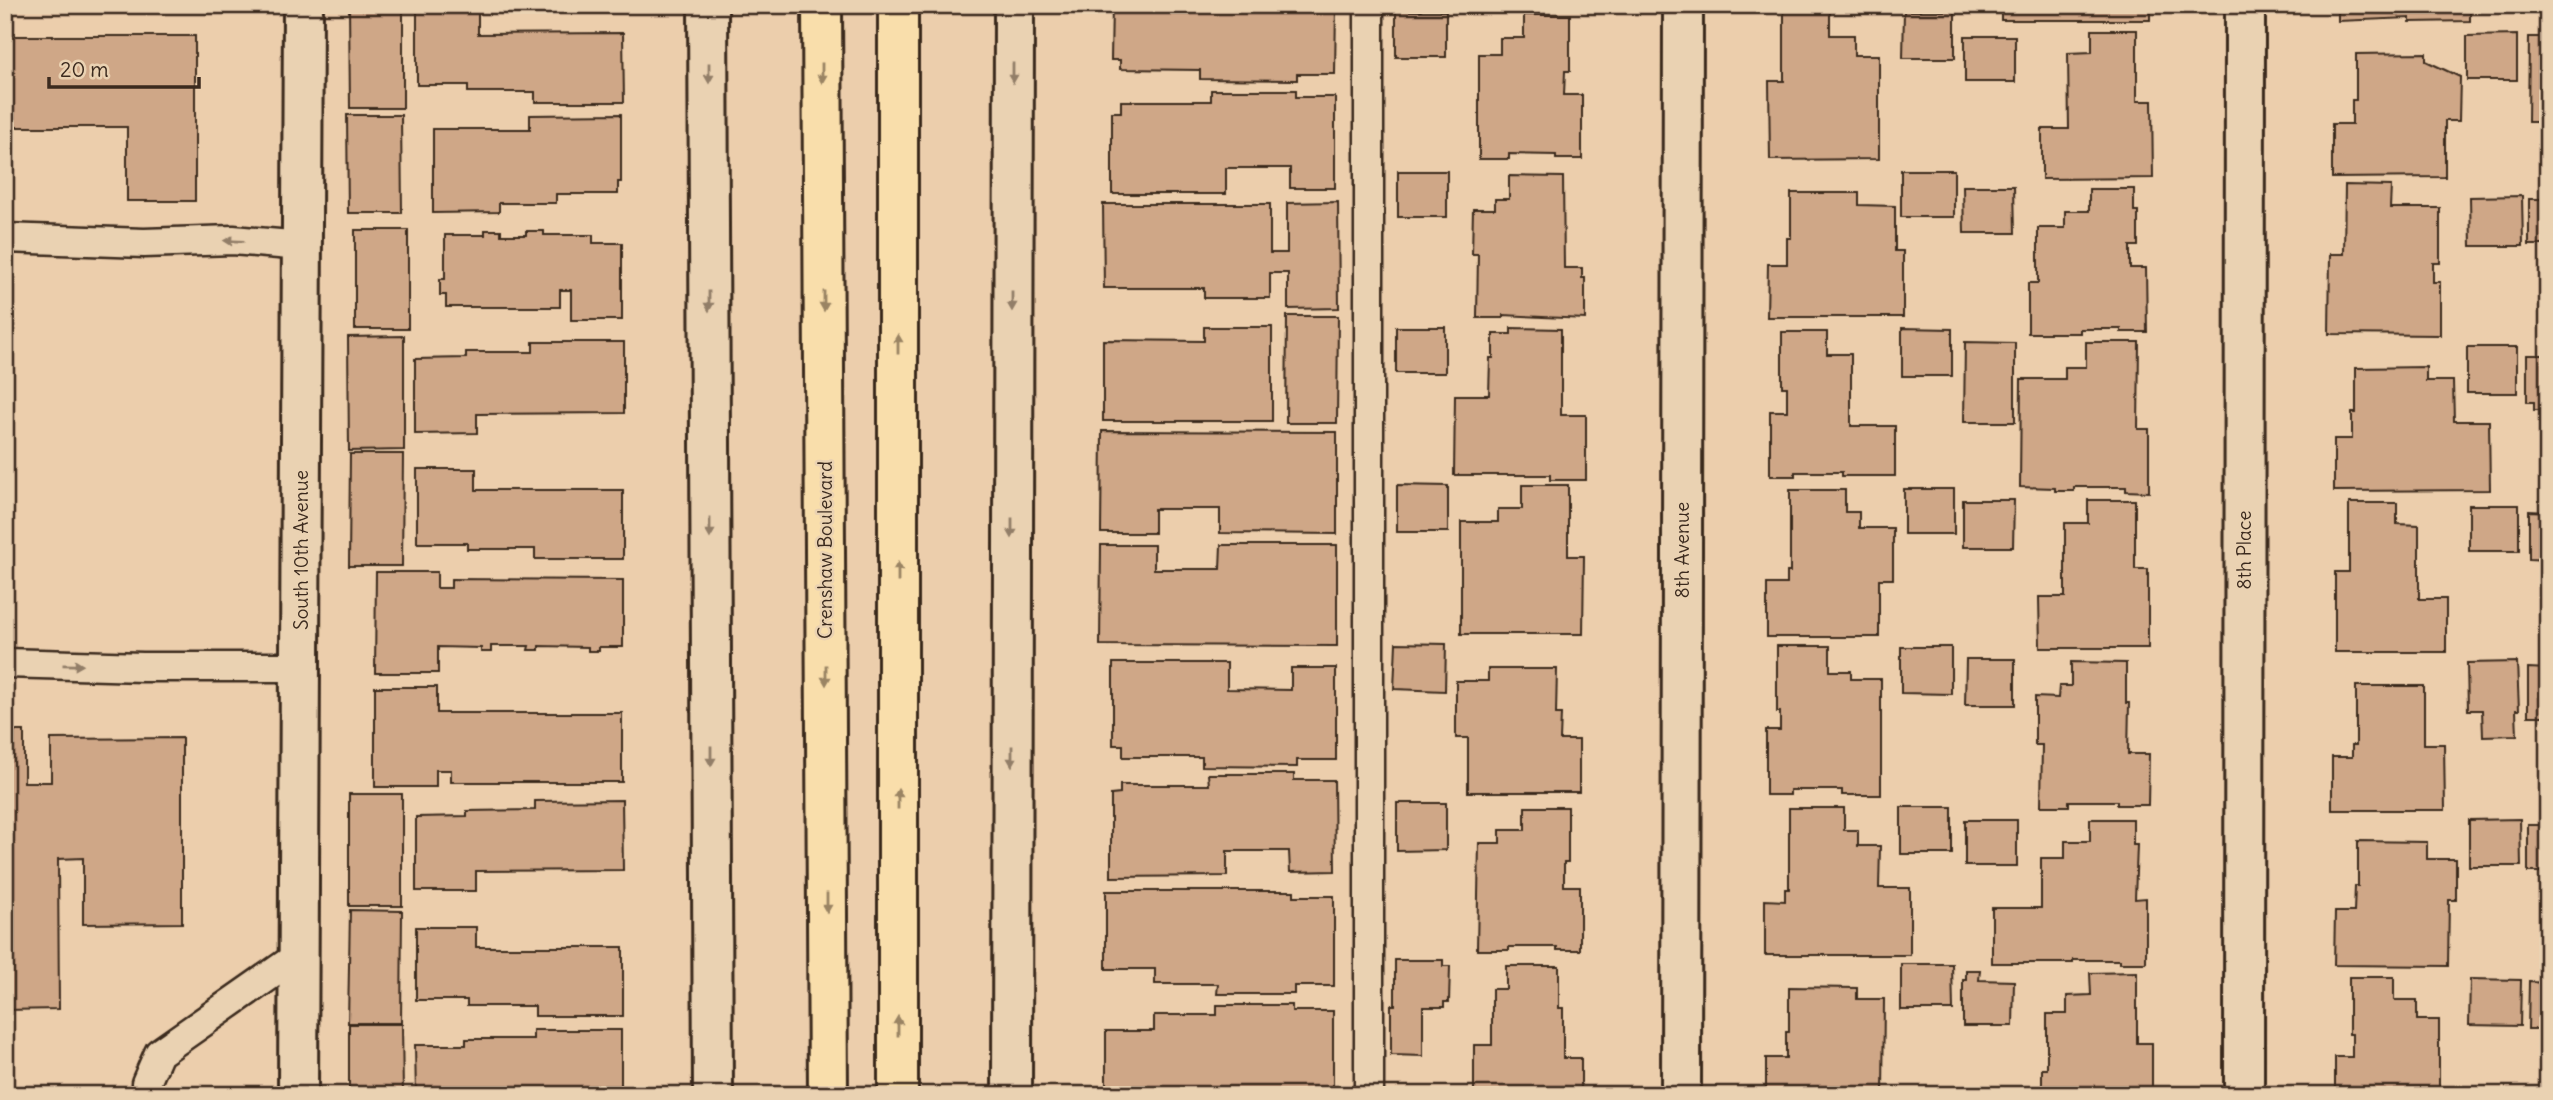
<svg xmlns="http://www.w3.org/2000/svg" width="2553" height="1100" viewBox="0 0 2553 1100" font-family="Delius,sans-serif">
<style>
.building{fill:#cfa787;stroke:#3b2a1e;stroke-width:2}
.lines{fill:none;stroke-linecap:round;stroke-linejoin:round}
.service-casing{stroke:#3b2a1e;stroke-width:33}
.minor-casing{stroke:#3b2a1e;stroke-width:44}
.primary-casing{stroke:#3b2a1e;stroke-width:44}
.service{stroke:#ead2b2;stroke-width:28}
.minor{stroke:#ead2b2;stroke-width:38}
.primary{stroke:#f9deab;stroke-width:38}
.oneway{fill:#927e68}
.oneway2{fill:#9a8464}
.labels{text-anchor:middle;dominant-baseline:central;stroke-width:5;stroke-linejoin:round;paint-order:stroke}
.street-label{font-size:19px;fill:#3b2a1e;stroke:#ead2b2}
</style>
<rect width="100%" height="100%" fill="#ecceac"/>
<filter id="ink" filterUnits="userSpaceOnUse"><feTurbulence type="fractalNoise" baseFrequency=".0143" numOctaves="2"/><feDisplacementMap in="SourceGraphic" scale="14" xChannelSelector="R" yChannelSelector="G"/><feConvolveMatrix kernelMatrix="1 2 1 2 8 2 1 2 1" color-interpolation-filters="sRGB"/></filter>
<g filter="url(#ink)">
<path class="building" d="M349,5H403V108H350Z
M1112,5H1336L1335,74H1297V80L1200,79V70L1120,69V60H1111Z
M2001,5H2150V20H2001Z
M2338,5H2470V21L2410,22V18L2338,21Z
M417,11H478V34L623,33L624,102H535V92H468V85H417Z
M1396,11H1446V57H1396Z
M1784,11H1830V35H1854V55H1879V159L1770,160L1769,81H1784Z
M1904,11H1955V58H1903Z
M1524,15H1570V71H1565L1564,95H1582V159H1556V155L1509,154V159H1479V54H1500V38H1524Z
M2092,30H2137V101H2152L2153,178L2042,179V129H2069L2068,53L2092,52Z
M2517,35V80H2467V36Z
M5,36H195V201H127V127H5Z
M1965,36H2015V82H1965Z
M2529,37H2548V122H2528Z
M2426,53V61L2460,77L2459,121H2445V177L2332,178V124H2352V100H2356V54Z
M1211,90H1296V97H1335V188H1290V168H1226V194H1112V112H1121V101H1211Z
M621,114V182H618V194H556V203H499V212L433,213V129H530V115Z
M347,115H401L402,213H348Z
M1901,170H1954V217H1901Z
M1398,171H1447V217H1398Z
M1509,176L1563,177L1564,268H1582V278H1585V319L1503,315V318H1477L1478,254H1472L1473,209H1495V199H1509Z
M2345,185L2391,186L2390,208H2440V263H2433V282H2440V335L2329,334L2330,254H2344Z
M1963,186H2014L2015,233H1964Z
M2089,189H2134V211H2138V246H2130V268H2146L2147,332H2121V329H2080V333H2028V283H2038V228H2065V211H2089Z
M1791,193H1859V205L1895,206V251H1903V317H1767L1768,264H1787V238H1791Z
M2522,196L2523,246H2471L2470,197Z
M2529,199H2548V245H2529Z
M1338,202L1339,308L1288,309V273H1270V298H1204V288H1104L1103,204H1270V253H1287V203Z
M355,230H408V329H355Z
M485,230H501V235H526V231H544V235H593V243H622V320H571V290H560V307H446V295H440V279H445V235H485Z
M1287,316H1338L1337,423H1286Z
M1204,327H1272V421H1103V340L1204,341Z
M1396,327H1445V373H1396Z
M1511,328L1561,329V415H1586V480H1550V475H1454L1455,395H1489L1490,358H1493V334H1511Z
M1902,328L1952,329V376H1902Z
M1782,332H1827V354H1851V426H1895V476H1842V472H1795V476H1770V411H1787V387H1782Z
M404,336V450L349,451L348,337Z
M533,342H624V413L477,414V433L415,434V359L466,358V352H533Z
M1965,342L2015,343V422H1964Z
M2086,342H2139L2138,429H2149V492L2126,491V487H2074V491H2055V488L2020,487L2021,379H2065V367H2086Z
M2467,347H2517V393H2467Z
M2527,355H2548V410H2534V402H2527Z
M2426,367V381H2453L2454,421H2489L2490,490L2334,491V439H2352V413H2356V368Z
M1102,431L1337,432V534L1220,533V509H1154V533H1101Z
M350,454H403L402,566H349Z
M417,469H476V490H623V559H535V549H467V543H417Z
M1397,485L1448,486V532H1397Z
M1522,485H1568V556H1584L1583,634H1461V522H1498V509H1522Z
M1904,489H1954V534H1904Z
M1790,490H1845V512H1859V528H1893V579H1879V637H1767V584H1787V572H1790Z
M1963,500H2014L2013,547H1963Z
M2088,500H2135V569H2148V648H2040L2039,597H2065V523H2088Z
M2349,503H2397V524L2419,525V599H2446V652H2335V572H2349Z
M2469,505H2519V551H2469Z
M2529,511L2548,512V560L2529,559Z
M1101,545H1154V569H1220L1221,545H1337V646L1100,645Z
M376,572H437V588H451V579L623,580V647H599V651H588V647L539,646V650H528L529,646H491V652H481V648L438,647V673H375Z
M1396,643L1446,644L1445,691L1394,689Z
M1777,646H1830V671H1851V679H1881V795H1842V790H1790V795H1766V730H1780V712H1777Z
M1901,647H1951V694L1901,693Z
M1966,659H2015V705H1965Z
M2071,662L2126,663V703H2129L2128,754H2149L2148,805H2117V801H2069V806H2041L2042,745H2035V697L2058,698L2059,686H2071Z
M2517,662L2519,710H2516L2517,735L2483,736L2482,710H2468L2467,663Z
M1113,663H1227V689L1291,690V668H1336V760H1297V767L1202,766V757H1123V745H1113Z
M2528,668L2548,669V716H2528Z
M1488,669H1557L1556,714H1561L1560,740H1579V792H1468V738H1456V681H1488Z
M2356,686H2424V744H2444L2445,810H2332V757H2352V745H2356Z
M375,687H437V713H622V782H451V770H436V787H375Z
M5,731H24V782H51V739L182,738V923L83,924V858L58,859L59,1009L5,1010Z
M1208,774H1294V780H1334L1335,871L1290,872L1289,851H1227V876L1111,877V795L1120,794V785H1209Z
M349,794H402V906H349Z
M622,800L623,870L476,871V891H416V817L467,816V811L535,810V801Z
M1397,803H1446V850L1397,851Z
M1525,807H1568V862H1564V886H1580V950H1557V947H1509V950H1477L1479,843H1500V830H1525Z
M1901,807H1952V854H1901Z
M1789,808H1844V830H1858V846H1880L1879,888H1910V955H1765V900L1785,901V889H1789Z
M2090,819H2133V845H2137L2135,899L2146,898V963H2120V960H2073V963H1992V908H2041V858H2065V841H2090Z
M2520,819L2521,866H2469V820Z
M2546,819H2548V872H2528V825H2546Z
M1965,820H2017V866H1965Z
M2358,841L2427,842V859H2456V900H2449L2448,966L2334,965L2335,912H2354L2355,886H2358Z
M1106,891H1294V896H1334V986H1294V994H1217L1218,984H1155V969H1106Z
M350,910L402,911L401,1023H348Z
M416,927H476V947H623V1016H535V1006H467V1000H416Z
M1395,960H1443V966H1450L1449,1002H1444V1007H1423V1056L1391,1055V1005H1395Z
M1901,964H1952L1953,1010H1901Z
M1506,966H1559V1008H1563V1058H1581V1095H1474V1045H1492V989H1506Z
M1966,970H1980L1979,980L2014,981L2013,1026H1963V980H1966Z
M2137,972V1043H2152V1095H2042V1069H2047V1014H2067V996L2091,995L2090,973Z
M2349,977H2394V1000H2417V1020H2439V1095H2335V1057H2352V1034H2349Z
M2470,979L2521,980L2520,1026L2469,1025Z
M2529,982L2548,983V1029H2528Z
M1789,987L1857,988V999H1884L1883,1095H1766V1058H1786V1032H1789Z
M1217,1005H1292V1011H1333V1095H1106V1031H1154V1015H1217Z
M349,1024H402L403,1095H349Z
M533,1030H621V1095H416L415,1045H466V1039H533Z"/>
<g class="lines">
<defs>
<path id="service" d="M5,238L144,243L233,240L302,246
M5,663L143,667H300
M147,1095L146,1083L159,1053L299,955
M1369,1095V5"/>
<path id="minor" d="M708,5L713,1095
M298,1095L303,5
M1012,1095L1014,5
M1681,1095L1683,5
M2244,1095L2245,5"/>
<path id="primary" d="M822,5L828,1095
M898,5V1095"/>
</defs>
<use href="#service" class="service-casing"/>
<use href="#minor" class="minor-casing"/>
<use href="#primary" class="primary-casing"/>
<use href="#service" class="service"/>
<use href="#minor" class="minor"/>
<use href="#primary" class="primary"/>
</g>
<defs><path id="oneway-solid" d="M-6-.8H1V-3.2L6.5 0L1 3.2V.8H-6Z" transform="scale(1.75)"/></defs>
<g class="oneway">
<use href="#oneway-solid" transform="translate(709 73) rotate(90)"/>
<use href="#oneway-solid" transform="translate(1013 73) rotate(90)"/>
<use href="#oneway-solid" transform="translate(234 241) rotate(-178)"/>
<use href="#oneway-solid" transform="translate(709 301) rotate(90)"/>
<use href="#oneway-solid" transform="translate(1012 301) rotate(90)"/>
<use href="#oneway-solid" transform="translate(710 528) rotate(90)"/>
<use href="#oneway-solid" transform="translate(1012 528) rotate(90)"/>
<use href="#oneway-solid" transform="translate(73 665) rotate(1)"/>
<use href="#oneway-solid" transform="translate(711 756) rotate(90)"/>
<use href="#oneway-solid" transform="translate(1012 756) rotate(90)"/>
</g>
<g class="oneway2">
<use href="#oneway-solid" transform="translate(822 73) rotate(90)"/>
<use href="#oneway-solid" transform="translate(824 301) rotate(90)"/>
<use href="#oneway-solid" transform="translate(898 344) rotate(-90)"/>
<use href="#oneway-solid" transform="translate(898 572) rotate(-90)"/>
<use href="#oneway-solid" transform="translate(826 675) rotate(90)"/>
<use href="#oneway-solid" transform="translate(898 799) rotate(-90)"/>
<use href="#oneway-solid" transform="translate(827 903) rotate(90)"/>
<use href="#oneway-solid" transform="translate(898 1026) rotate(-90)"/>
</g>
</g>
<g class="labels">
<g class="street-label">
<text transform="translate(301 550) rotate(-90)">South 10th Avenue</text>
<text transform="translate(825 550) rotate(-90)">Crenshaw Boulevard</text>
<text transform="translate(1682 550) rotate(-90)">8th Avenue</text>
<text transform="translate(2244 550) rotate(-90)">8th Place</text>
</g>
</g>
<rect width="2553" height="1100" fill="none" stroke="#ead2b2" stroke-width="28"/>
<rect x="14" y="14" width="2525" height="1072" fill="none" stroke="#3b2a1e" stroke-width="2.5" filter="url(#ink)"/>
<path d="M49 77v10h150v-10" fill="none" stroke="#3b2a1e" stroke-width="3.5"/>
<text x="60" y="77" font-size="21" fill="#3b2a1e" stroke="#ead2b2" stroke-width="5" paint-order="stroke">20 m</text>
</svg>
